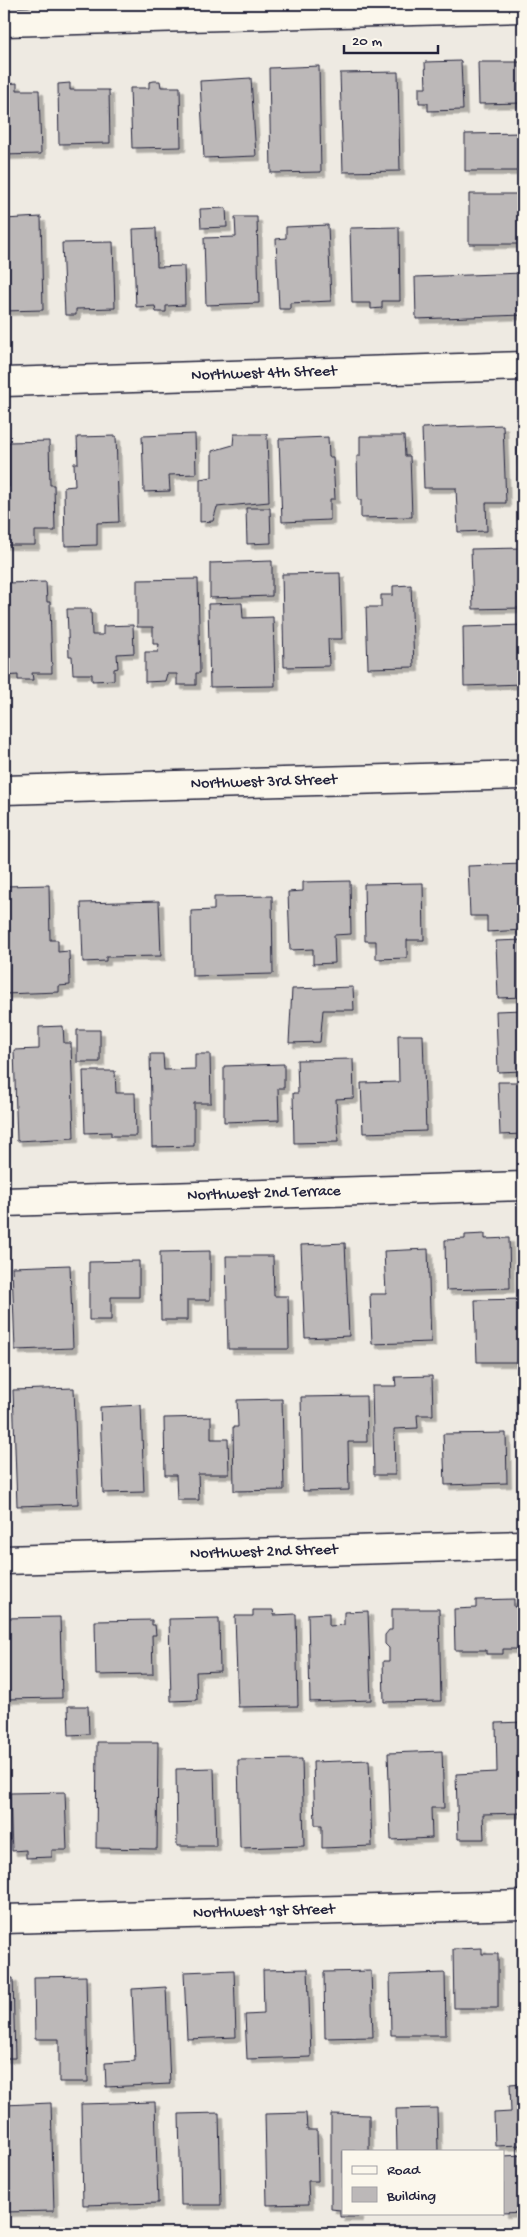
<svg xmlns="http://www.w3.org/2000/svg" width="527" height="2237" viewBox="0 0 527 2237" font-family="'Gochi Hand',sans-serif">
<style>
.building{fill:#bcb8b8;stroke:#22223b;filter:url(#shadow)}
.lines{fill:none;stroke-linecap:round;stroke-linejoin:round}
.minor-casing{stroke:#22223b;stroke-width:31}
.minor{stroke:#fbf7ec;stroke-width:28}
.labels{text-anchor:middle;dominant-baseline:central;stroke-width:5;stroke-linejoin:round;paint-order:stroke}
.street-label{font-size:16px;fill:#22223b;stroke:#fbf7ec}
</style>
<defs>
<filter id="shadow"><feDropShadow dx="4.5" dy="4.5" stdDeviation="0" flood-color="#0004"/></filter>
</defs>
<rect width="100%" height="100%" fill="#eeeae2"/>
<filter id="ink" filterUnits="userSpaceOnUse"><feTurbulence type="fractalNoise" baseFrequency=".02" numOctaves="2"/><feDisplacementMap in="SourceGraphic" scale="10" xChannelSelector="R" yChannelSelector="G"/><feConvolveMatrix kernelMatrix="1 2 1 2 8 2 1 2 1" color-interpolation-filters="sRGB"/></filter>
<g filter="url(#ink)">
<path class="building" d="M461,61L463,110L428,111V103H419V88H426L425,62Z
M478,62H523V103L479,104Z
M319,66L321,172L271,173L269,68Z
M398,72L400,171L343,172L340,73Z
M251,78L256,156L204,158L200,81Z
M154,81H160L161,87H180L181,147L132,148L130,88H149V82Z
M17,83V90H39L41,154L4,155V84Z
M70,83V90H109L110,143L59,144L58,84Z
M523,133V171H465V134Z
M469,194H523V244H469Z
M226,208L227,227L201,228L200,209Z
M41,217L43,310L4,311V219Z
M235,217H257L259,303L206,305L204,238L236,237Z
M328,225L331,301L290,303V309H279L276,239L286,238V227Z
M399,227L400,301H382V308L371,309V303H352L350,228Z
M156,228L157,267L184,266L185,305L166,306V312H156L155,306L136,307L133,229Z
M113,242L115,308L76,309V315H65L62,243Z
M523,273V315L416,319L415,277Z
M503,425L506,503H486L487,531L458,532L456,488H424L422,428Z
M195,434L196,474L169,475L170,491L144,492L142,436Z
M234,434H267L269,502L217,507L213,521L200,522V479L212,477V451L233,445Z
M116,436L119,522L97,523V545L65,546L64,487L75,486L74,463H78L77,437Z
M360,436H404L405,456H410L412,517L361,518V500H358L357,456H360Z
M328,437L329,457H333L335,499H330V520L282,522L279,439Z
M49,441L50,485H54L55,531H35V545H4V488L9,487V442Z
M517,448H523V529H519Z
M246,508H270L271,543L247,544Z
M523,548V591H519V608L473,609L471,549Z
M272,561V596L210,598V563Z
M340,573L342,639H328L329,666L284,667L282,574Z
M198,579L200,673H196V685H177V674H167L165,681L145,682V652H158L159,644H153V627H137V580Z
M46,582L47,602H50L52,673H32L33,680H18V675L4,676V583Z
M411,585L414,667L368,668L366,607H381V595H393V586Z
M242,603L243,618L273,617L275,686L210,687L208,604Z
M67,609H91L92,635H103V626L133,625L134,653L117,654L118,668L114,669V680L92,681V674H73L72,656H69Z
M523,625V684L464,686L463,627Z
M523,864V930L487,932V916H470L468,866Z
M350,881L351,934L334,935L335,963L313,964V949L290,950L288,892L303,891V882Z
M423,883L424,940H407V958L376,959V941H365L364,884Z
M49,885L50,940H58V952L69,951L70,985L59,986V992L4,994V886Z
M272,896L273,974L192,976L191,911L214,910V897Z
M159,901L161,956L106,957V961L83,962L81,903Z
M523,940V997L498,998L496,941Z
M353,987L354,1010H323L320,1042L289,1043L292,989Z
M523,1010V1071L498,1072L496,1011Z
M63,1026L64,1043H71L74,1138L17,1141L14,1050L39,1049V1027Z
M77,1030H100V1062H77Z
M398,1035H423L426,1131L363,1133L361,1083L399,1082Z
M150,1054H163L164,1070L195,1069V1054H210L211,1103H194V1146L152,1147Z
M353,1059L354,1098L336,1099L338,1142L294,1143L293,1093H298L297,1060Z
M284,1064V1088H278L279,1120L224,1122V1066Z
M83,1071H115L116,1093H135L136,1136H111V1132L85,1133Z
M498,1082H523V1134L500,1135Z
M485,1234V1239L509,1238L510,1288L446,1290L445,1240L465,1239V1235Z
M345,1243L349,1336L305,1338L301,1245Z
M428,1249L431,1342L372,1344L370,1294H386L384,1251Z
M210,1251V1300H187V1320H161L160,1252Z
M226,1256H273L274,1296H288L289,1349H228Z
M139,1261V1297H111V1320H89V1262Z
M70,1265L73,1348L15,1350L12,1267Z
M523,1299V1362H477L475,1300Z
M432,1376L433,1415H417L418,1428L394,1429L395,1475H374L372,1386H396L395,1377Z
M74,1388L78,1504L17,1506L13,1390Z
M366,1396L367,1442H348L349,1490L303,1491L301,1397Z
M282,1399L284,1490L234,1491L233,1427H238L237,1400Z
M141,1405L144,1492L103,1493L100,1407Z
M211,1417V1439H228L229,1474H198L199,1500H177L176,1475H165L164,1418Z
M506,1433L507,1483L445,1485L443,1434Z
M514,1599V1607L523,1606V1649H503V1654H486V1650H455L454,1609L476,1608V1600Z
M392,1609H439L441,1701L384,1702L383,1661H389V1648L385,1644V1635L389,1630H392Z
M253,1610H273L274,1615L296,1614L298,1706L238,1707L235,1616H253Z
M368,1611L371,1700L310,1702L308,1614L329,1613V1626L344,1625V1612Z
M60,1617L62,1698L4,1699V1618Z
M219,1618L220,1671L196,1672L197,1700L171,1701L169,1619Z
M152,1620V1625H155L156,1635H152L153,1674L96,1675L95,1621Z
M68,1706H88L89,1734L69,1735Z
M523,1722V1813L483,1814L484,1839H458L456,1774L497,1772L496,1723Z
M97,1742H158L157,1849L96,1848Z
M442,1751L444,1808H431L432,1838L391,1840L388,1753Z
M302,1759L304,1846L240,1848L238,1760Z
M369,1760L372,1846L322,1848V1825H315L313,1762Z
M214,1768L216,1846H177L176,1769Z
M65,1792L67,1850H52V1857L26,1858V1850L12,1851L10,1793Z
M482,1948V1954H498V2008H454L453,1949Z
M308,1969L311,2057L247,2059L245,2015L264,2014L263,1970Z
M519,1969H523V1996H519Z
M234,1970L236,2037L187,2039L184,1972Z
M371,1971L373,2037L325,2038L324,1972Z
M445,1973L446,2035H391L390,1975Z
M86,1976L88,2082H59V2039H35L34,1977Z
M4,1978H13L15,2058H4Z
M166,1987L170,2084L106,2087L105,2063L135,2061L132,1989Z
M523,2083V2145L495,2146L494,2113L511,2112L510,2084Z
M155,2102L158,2203L83,2205L81,2104Z
M51,2103L54,2211L4,2212V2105Z
M437,2108L438,2151H397L396,2109Z
M219,2113L221,2205H181L179,2114Z
M306,2113L307,2130H317L318,2181H308L309,2204L267,2205L265,2114Z
M331,2114L369,2115V2151H343V2213H358V2217H340V2210L331,2209Z
M523,2155V2212L503,2213V2156Z"/>
<g class="lines">
<defs>
<g id="minor">
<path d="M4,22L523,8"/>
<path id="s1" d="M4,382L523,366"/>
<path id="s2" d="M4,790L523,775"/>
<path id="s3" d="M4,1202L523,1186"/>
<path id="s4" d="M4,1560L523,1545"/>
<path id="s5" d="M4,1919L523,1905"/>
</g>
</defs>
<use href="#minor" class="minor-casing"/>
<use href="#minor" class="minor"/>
</g>
</g>
<g class="labels">
<g class="street-label">
<text stroke="none"><textPath href="#s1" startOffset="260">Northwest 4th Street</textPath></text>
<text stroke="none"><textPath href="#s2" startOffset="260">Northwest 3rd Street</textPath></text>
<text stroke="none"><textPath href="#s3" startOffset="260">Northwest 2nd Terrace</textPath></text>
<text stroke="none"><textPath href="#s4" startOffset="260">Northwest 2nd Street</textPath></text>
<text stroke="none"><textPath href="#s5" startOffset="260">Northwest 1st Street</textPath></text>
</g>
</g>
<rect width="527" height="2237" fill="none" stroke="#fbf7ec" stroke-width="20"/>
<rect x="10" y="10" width="507" height="2217" fill="none" stroke="#22223b" stroke-width="2" filter="url(#ink)"/>
<rect x="342" y="2150" width="162" height="65" fill="#fbf7ec" stroke="#a4a2a5"/>
<rect x="352" y="2166" width="25" height="8" fill="#fbf7ec" stroke="#a4a2a5"/>
<text x="387" y="2174" font-size="15" fill="#22223b">Road</text>
<rect x="352" y="2187" width="25" height="15" fill="#bcb8b8" stroke="#a4a2a5"/>
<text x="387" y="2200" font-size="15" fill="#22223b">Building</text>
<path d="M344 45v8h94v-8" fill="none" stroke="#22223b" stroke-width="2.5"/>
<text x="352" y="45" font-size="15" fill="#22223b" stroke="#fbf7ec" stroke-width="4" paint-order="stroke">20 m</text>
</svg>
